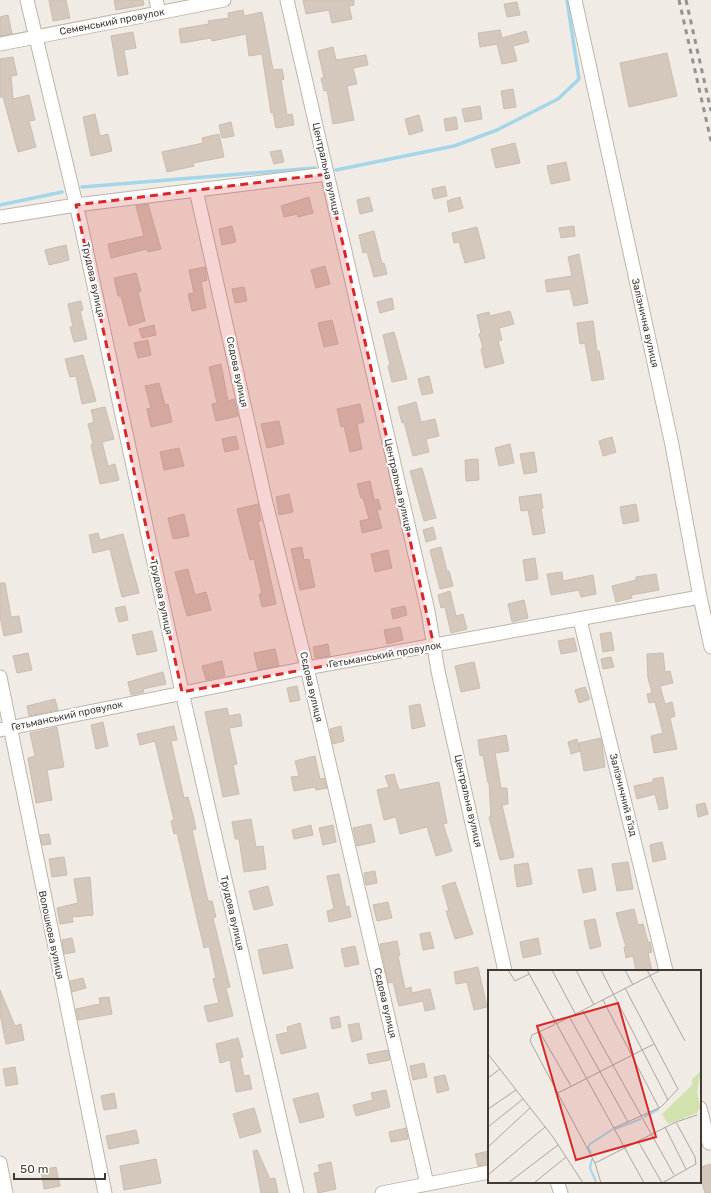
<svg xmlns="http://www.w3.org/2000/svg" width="711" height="1193" viewBox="0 0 711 1193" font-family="Rubik,sans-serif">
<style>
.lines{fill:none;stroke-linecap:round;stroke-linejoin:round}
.stream{stroke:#a4d5e9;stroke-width:3.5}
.building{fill:#d4c8bd;stroke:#cbbcae}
.street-casing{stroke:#beb5aa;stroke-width:15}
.street{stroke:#fff;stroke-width:13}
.rail{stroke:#939393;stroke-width:3;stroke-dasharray:5 5;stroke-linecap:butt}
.marked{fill:#d62828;fill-opacity:0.2;stroke:#d62828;stroke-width:3;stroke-dasharray:8 5;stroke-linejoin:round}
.labels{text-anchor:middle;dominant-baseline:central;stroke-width:4;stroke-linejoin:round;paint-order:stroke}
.street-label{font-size:10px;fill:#423b34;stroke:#fff}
.inset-river{fill:none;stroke:#a4d5e9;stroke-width:2}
.inset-road{fill:none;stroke:#aaa59e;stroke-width:1}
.view{fill:#d62828;fill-opacity:0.15;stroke:#d62828;stroke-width:2}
.inset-edge{fill:none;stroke:#423b34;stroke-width:2}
</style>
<rect width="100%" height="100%" fill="#f0ebe4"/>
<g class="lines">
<path class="stream" d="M336,170L454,146L497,130L558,99L579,79L567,0
M82,187L315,168
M0,205L62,192"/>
</g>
<path class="building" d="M49,0H66L70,18L53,21Z
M114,0H143L144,5L116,10Z
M303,0H354V5L349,6L352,19L332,23L329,10L306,14Z
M517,2L520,15L507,17L504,4Z
M243,10L244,16L262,12L273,70L282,69L284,79L281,80L287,115L292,114L294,125L276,128L273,112L271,113L262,54L249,56L246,34L212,41L211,38L181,43L179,29L209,24L208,21L229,18L228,13Z
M8,15L12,34L0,36V17Z
M500,30L502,38L526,31L529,42L513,46L517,61L502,64L497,44L480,47L478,33Z
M133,32L136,48L124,50L128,74L118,76L111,36Z
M333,47L336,60L366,55L368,65L353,68L357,84L347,86L354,120L333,124L327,90L324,91L321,78H324L318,51Z
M667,53L677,96L629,107L620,63Z
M13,57L17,75L11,76L13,99L29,95L35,120L29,121L36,147L18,152L3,97H0V59Z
M513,89L516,107L504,109L501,91Z
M480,106L482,119L465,122L462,109Z
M95,114L100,136L108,134L112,151L91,156L83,117Z
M419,115L423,131L409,135L405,119Z
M456,117L458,129L446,131L444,119Z
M231,122L234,136L222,138L219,125Z
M219,134L224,157L193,163L194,166L167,172L162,152L203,143L202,138Z
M515,143L520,163L496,168L491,149Z
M281,150L284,162L274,164L270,152Z
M566,162L570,180L551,184L547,166Z
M445,186L447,196L434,199L432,189Z
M309,197L313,213L298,217L297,214L284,217L281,206Z
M369,197L373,211L360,214L357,200Z
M460,197L463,208L449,212L447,201Z
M148,204L161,249L148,252L147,249L111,258L108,244L144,236L136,206Z
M232,226L236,242L222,245L219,229Z
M574,226L575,236L561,238L559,228Z
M477,227L485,258L465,263L459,242L454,243L452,233Z
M374,231L382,264L384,263L387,274L374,277L367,252L363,253L359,235Z
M66,245L69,260L49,265L45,250Z
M579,254L588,303L574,306L570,289L547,292L545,280L572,276L568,257Z
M325,266L330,284L316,288L311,270Z
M205,267L207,280L201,282L206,308L192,311L188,294L194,293L189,270Z
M136,273L141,291L138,292L145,321L129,326L121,296H118L114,278Z
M244,287L247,301L235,303L232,289Z
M392,298L394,309L380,313L377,302Z
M81,301L83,310L80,311L87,339L74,342L70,327H73L68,304Z
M510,311L514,324L499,328L502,340L498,341L504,363L485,368L481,349L483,348L479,334L481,333L477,315L489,312L490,316Z
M332,320L338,344L324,347L318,323Z
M593,321L597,351H599L604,379L592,381L585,343L580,344L577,323Z
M154,325L156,335L142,338L139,329Z
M394,332L407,379L392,382L388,366L390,365L383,335Z
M148,340L151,355L138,358L134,343Z
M83,355L96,401L82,404L76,376L70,377L65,359Z
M221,364L228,401L234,399L238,416L216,421L212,404L217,403L209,367Z
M429,376L433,393L422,395L418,379Z
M159,383L165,405L168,404L172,422L151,427L147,409L151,408L145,386Z
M416,402L421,422L435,419L439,436L426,439L429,452L413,456L404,422L402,423L398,407Z
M360,404L364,422L357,424L362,449L350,452L344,426L341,427L337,409Z
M105,407L114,439L102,442L108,466L115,464L119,480L100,484L91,445L93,444L88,424L94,422L91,410Z
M279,421L284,444L267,448L261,424Z
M236,436L239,449L225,452L222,439Z
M612,437L616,452L603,456L599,441Z
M510,444L514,463L499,466L495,448Z
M179,448L184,466L164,470L160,452Z
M534,452L537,472L524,474L520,454Z
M478,459L479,480L466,481L465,460Z
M422,468L436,518L424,521L410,471Z
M370,481L374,500L378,499L381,509L377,510L382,528L362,533L360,521L369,519L363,498H361L357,484Z
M289,494L293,512L279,515L276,497Z
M541,494L543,508H541L545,533L533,535L528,510L521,511L519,497Z
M258,504L261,521H258L276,604L262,607L259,594H262L254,559L250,560L237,509Z
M636,504L639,521L623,524L620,507Z
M184,514L189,536L173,539L168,518Z
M433,527L436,539L426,542L423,530Z
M98,533L100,540L123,534L139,593L122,597L110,549L93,553L89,535Z
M302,547L304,560L309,559L315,587L300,590L291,549Z
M441,547L447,571H449L453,586L440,589L430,550Z
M388,550L392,568L375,572L371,554Z
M535,558L538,579L526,581L523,560Z
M188,569L195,595L206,592L211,610L187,616L175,572Z
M562,572L563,581L593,575L596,594L581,597L579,590L551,595L547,574Z
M656,574L659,590L631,595L632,598L616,602L612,586L636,580V577Z
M0,583H5L11,617L19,616L22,632L4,636L0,616Z
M450,591L456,616L463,614L467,629L451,633L445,607L441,608L438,595Z
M524,600L528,618L512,622L508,604Z
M125,606L128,620L119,622L115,608Z
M405,606L407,615L393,619L391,609Z
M400,627L403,640L387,644L384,630Z
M152,631L157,651L137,655L132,635Z
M611,632L614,650L603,652L600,634Z
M574,638L577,651L561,654L558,641Z
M328,644L330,656L315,658L313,647Z
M275,649L279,666L258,670L254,653Z
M28,653L32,670L17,673L13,656Z
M663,653L665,672L670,671L673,683L660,686L665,704L672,702L675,716L670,718L677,749L654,753L651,736L663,733L655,702L649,703L647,694L652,693L648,678L647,654Z
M611,657L614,667L603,669L601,659Z
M222,661L225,676L206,680L202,666Z
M474,662L480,688L461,692L455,666Z
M163,672L166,684L143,689L144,692L131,695L128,682Z
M297,686L300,700L290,702L287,688Z
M585,687L590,699L579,703L575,690Z
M55,699L58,710L29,716L27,706Z
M420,704L425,726L412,729L409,706Z
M227,708L229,716L240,714L242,726L229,728L237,764L233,765L239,794L223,797L205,712Z
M103,722L108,746L96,749L91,725Z
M174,726L177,740L171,741L184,798L188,797L193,815L196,829L192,830L208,901H212L216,917L213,918L230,987L226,988L233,1016L208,1022L204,1006L219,1003L213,979L216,978L209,946L204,948L177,833L174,834L171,821L174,820L155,741L140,745L137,734Z
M341,726L344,741L333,744L330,729Z
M57,727L64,767L47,770L52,800L36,803L28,758L35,756L30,733Z
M506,735L509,751L495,753L501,788H507L508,804L502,805L514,857L500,860L489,817H491L489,783H488L483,755L480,756L478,740Z
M601,738L605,767L584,771L579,743Z
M577,739L580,751L571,754L568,742Z
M315,756L320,779L324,778L327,788L316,790L315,787L294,791L291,777L299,776L295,761Z
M394,774L399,790L439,782L447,823L443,824L452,851L436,856L427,827L400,834L396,817L384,820L377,790L389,787L385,776Z
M663,777L668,808L659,810L655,794L637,799L634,786L653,782V779Z
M705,803L708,814L698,817L696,805Z
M251,819L256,847L263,846L266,869L244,872L239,839H235L232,822Z
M371,824L375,842L357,846L353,828Z
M311,825L313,835L294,839L292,830Z
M333,825L336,842L323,845L319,828Z
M49,834L51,844L42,845L40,835Z
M662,842L666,859L653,862L650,845Z
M64,857L67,875L52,877L49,859Z
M628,862L633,889L617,891L612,864Z
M528,863L532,884L517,887L514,865Z
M592,868L596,890L583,893L578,870Z
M375,871L377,883L366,885L364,873Z
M339,874L346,907L349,906L351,917L329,922L327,911L334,909L327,876Z
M90,877L93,915L72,917L73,922L60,924L57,908L78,903L74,879Z
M455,882L473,934L455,939L446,911H449L442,886Z
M268,886L273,905L254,910L249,891Z
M388,902L392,918L377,921L373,905Z
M634,909L638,925L643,924L648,942H650L652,952L648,953L652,971H636L633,956L626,958L624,947H626L616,913Z
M595,919L601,946L590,949L584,921Z
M430,932L434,948L423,950L420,934Z
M72,938L75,952L64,954L62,940Z
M538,938L541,954L523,958L520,942Z
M397,941L400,955L398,956L405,989L411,987L412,993L430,989L435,1009L425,1011L423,1001L399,1006L393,982L388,983L380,944Z
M287,944L293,968L263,974L258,950Z
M355,946L359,964L345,967L341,949Z
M478,967L487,1007L474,1010L467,982L456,984L454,972Z
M83,978L86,988L72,992L70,981Z
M0,990L15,1026L21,1024L24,1040L6,1044L0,1014Z
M109,997L112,1014L78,1020L76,1009L100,1004L99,998Z
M339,1016L341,1027L332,1029L330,1018Z
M300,1023L306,1048L281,1054L276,1035L288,1032L287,1027Z
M359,1023L362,1039L352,1042L348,1025Z
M238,1038L243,1057L240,1058L244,1076L249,1075L252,1089L236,1092L230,1060L220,1063L216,1044Z
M388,1050L390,1060L369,1064L367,1054Z
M424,1063L427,1077L413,1080L410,1066Z
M15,1067L18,1084L6,1086L3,1069Z
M445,1075L449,1090L437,1093L434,1077Z
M386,1090L390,1107L356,1116L353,1105L373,1100L371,1093Z
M114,1093L117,1108L104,1110L101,1096Z
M318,1093L324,1117L300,1123L293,1099Z
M254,1108L261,1132L240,1138L233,1114Z
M406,1128L408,1139L391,1142L389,1132Z
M136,1130L139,1143L109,1149L106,1136Z
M257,1150L270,1179L275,1178L278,1193H261L253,1151Z
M489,1151V1164L478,1166L475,1154Z
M156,1159L161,1183L124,1190L120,1166Z
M331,1162L336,1189L318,1193L314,1173L320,1172L318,1165Z
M711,1164V1193H705L700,1176V1167Z
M56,1167L60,1186L44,1189L41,1170Z"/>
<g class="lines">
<defs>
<path id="street" d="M27,0L80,221L182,692L297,1193
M156,0L159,13
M287,0L428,611L438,671L505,971
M575,0L672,445L700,597L711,647
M0,44L224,0
M196,190L266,503L307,668L427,1184
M0,217L76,205L327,174
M580,620L666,971
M0,677L105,1193
M0,730L307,668L700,597
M700,1108L709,1143
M0,1163L6,1193
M557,1182L561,1193
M382,1193L489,1172"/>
</defs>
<use href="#street" class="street-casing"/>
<use href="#street" class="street"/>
<path class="rail" d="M679,0L711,141
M686,0L711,111"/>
</g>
<path class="marked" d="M327,174L434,646L182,692L76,205Z"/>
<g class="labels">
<g class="street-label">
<text transform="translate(112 22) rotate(-11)">Семенський провулок</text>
<text transform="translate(326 169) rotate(77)">Центральна вулиця</text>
<text transform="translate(93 280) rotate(78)">Трудова вулиця</text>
<text transform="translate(645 323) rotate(77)">Залізнична вулиця</text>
<text transform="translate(237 372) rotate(78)">Сєдова вулиця</text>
<text transform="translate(398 485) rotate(77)">Центральна вулиця</text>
<text transform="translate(161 597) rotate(78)">Трудова вулиця</text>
<text transform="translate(385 655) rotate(-10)">Гетьманський провулок</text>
<text transform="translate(311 687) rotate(77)">Сєдова вулиця</text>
<text transform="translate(67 716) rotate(-12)">Гетьманський провулок</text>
<text transform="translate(623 795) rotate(76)">Залізничний в’їзд</text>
<text transform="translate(468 801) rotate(77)">Центральна вулиця</text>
<text transform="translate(232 913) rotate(77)">Трудова вулиця</text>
<text transform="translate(51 935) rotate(78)">Волошкова вулиця</text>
<text transform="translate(385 1003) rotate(77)">Сєдова вулиця</text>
</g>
</g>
<g transform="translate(488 970)">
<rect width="213" height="213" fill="#f0ebe4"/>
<path d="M213,101L209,122L212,137L209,143L180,154L174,144L204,115V109Z" fill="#d1e2af"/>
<path class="inset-river" d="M156,147L171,139M127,159L153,149M103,183L100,177L102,174L125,159M104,189L102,198L108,212"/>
<path class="inset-road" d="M20,0L27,11L41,4M39,0L156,213M64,0L88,45M88,0L106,35M113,0L180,130M137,0L145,15M159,0L197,71M115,30L171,138M95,41L186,205M82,48L140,152M67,52L66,55L44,65L42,71L107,193L113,213M68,54L173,0M51,61L83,116M0,84L65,167L95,213M0,108L12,99M70,123L166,74M0,139L28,120M0,157L35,129M177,157L198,199M126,158L173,137L190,119L137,18M150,171L174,213M0,177L42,138M107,193L188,152L209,145M0,205L57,157M20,213L70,175M46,213L78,187M174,213L208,194L207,187L188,152"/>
<path class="view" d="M130,33L168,167L88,190L49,56Z"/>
<rect width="213" height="213" class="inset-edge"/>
</g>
<path d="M14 1173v6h91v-6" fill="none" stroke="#423b34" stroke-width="2"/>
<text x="20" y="1173" font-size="12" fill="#423b34" stroke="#ffffff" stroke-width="3" paint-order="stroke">50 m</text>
</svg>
